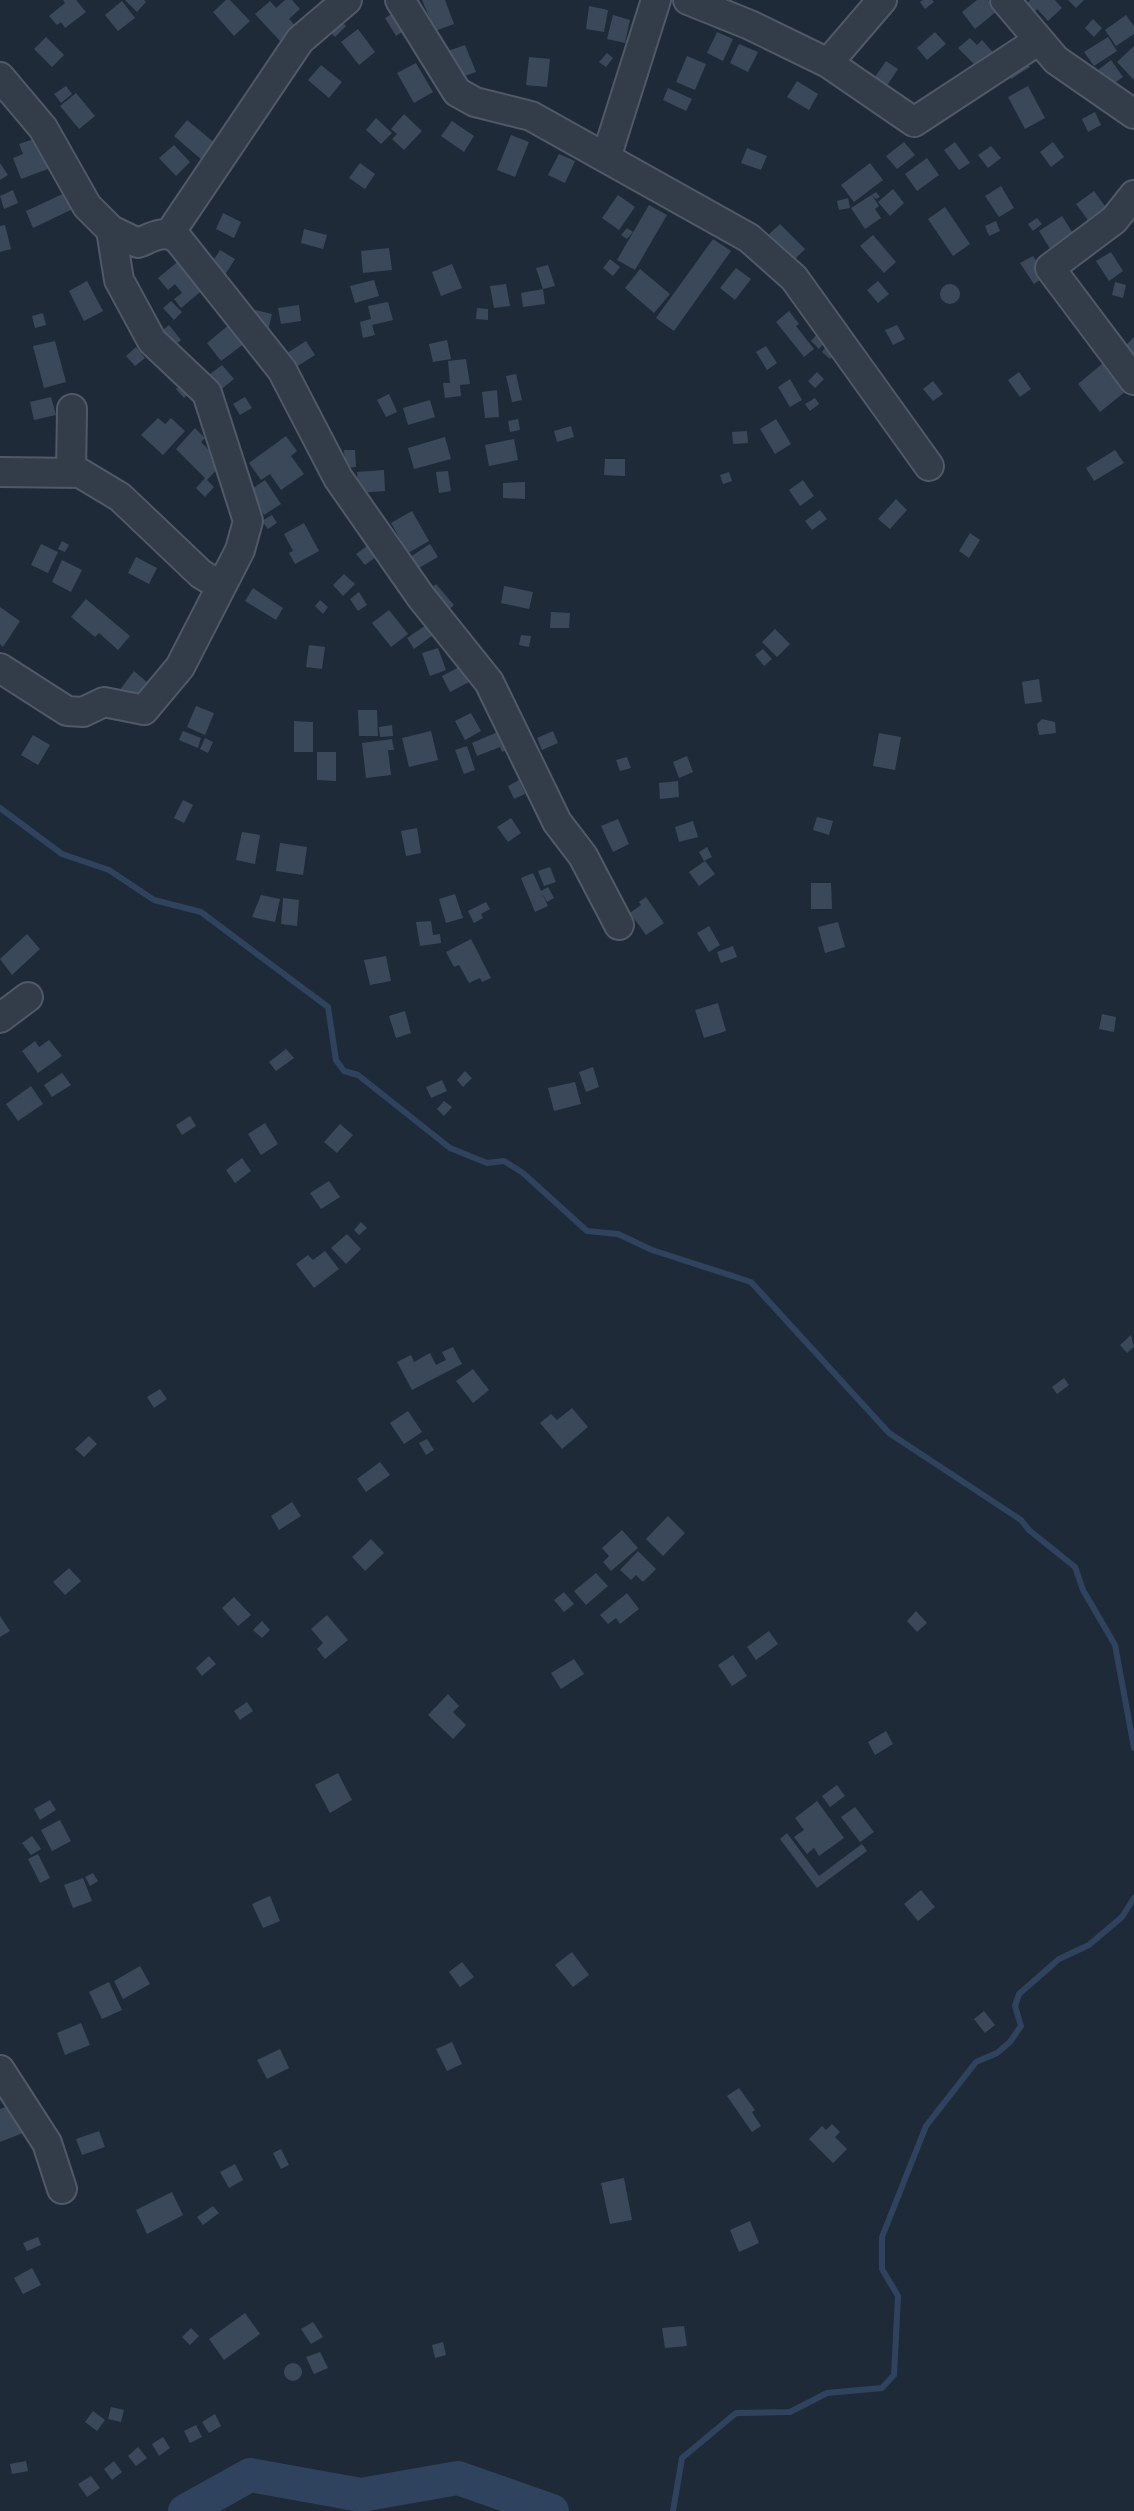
<svg xmlns="http://www.w3.org/2000/svg" width="1134" height="2511" viewBox="0 0 1134 2511" font-family="'Space Grotesk',sans-serif">
<style>
.lines{fill:none;stroke-linecap:round;stroke-linejoin:round}
.stream{stroke:#2f435f;stroke-width:6}
.river{stroke:#2f435f;stroke-width:34}
.building{fill:#3b4859}
.minor-casing{stroke:#505967;stroke-width:32}
.minor{stroke:#333c49;stroke-width:28}
</style>
<rect width="100%" height="100%" fill="#1f2a38"/>
<g class="lines">
<path class="stream" d="M0,808L62,854L109,870L154,900L201,912L328,1007L336,1060L344,1071L358,1075L450,1148L487,1163L504,1161L523,1173L587,1231L618,1234L652,1250L751,1282L889,1433L1021,1520L1029,1530L1075,1567L1083,1590L1115,1645L1134,1748
M673,2511L682,2458L736,2413L790,2412L827,2393L882,2388L894,2375L898,2296L882,2269V2237L926,2126L976,2062L997,2053L1010,2042L1021,2026L1015,2006L1019,1994L1059,1959L1089,1945L1122,1917L1134,1898"/>
<path class="river" d="M185,2511L250,2475L361,2495L458,2478L552,2511"/>
</g>
<path class="building" d="M63,0H76L86,12L65,28L61,22L57,25L49,16L65,3Z
M125,0H144L146,2L137,12Z
M226,0H230L250,21L234,36L213,12Z
M285,0H292L300,9L289,19L306,38L290,52L255,14L270,1L276,8Z
M422,0H445L454,24L435,31Z
M923,0H932L934,2L925,9L920,2Z
M977,0H988L997,11L975,29L962,12Z
M1030,0H1055L1062,8L1048,21L1037,9L1032,14L1024,6Z
M1068,0H1084L1076,8Z
M122,1L135,18L118,31L105,15Z
M323,3L346,26L335,37L311,14Z
M589,6L608,10L604,32L586,29Z
M395,12L405,30L396,36L385,18Z
M613,15L630,20L625,43L607,39Z
M1126,15L1134,26V34L1116,46L1105,30Z
M1093,19L1102,28L1094,37L1085,28Z
M358,29L375,52L359,65L341,42Z
M717,32L733,39L723,61L707,53Z
M935,32L946,44L927,60L917,48Z
M46,37L64,55L52,67L34,49Z
M1108,37L1117,51L1094,66L1084,52Z
M970,38L977,45L982,40L1005,66L990,80L958,48Z
M739,44L758,52L748,72L730,63Z
M465,45L476,72L459,78L448,51Z
M1134,46V80L1117,62Z
M607,53L613,58L606,67L599,62Z
M687,56L706,64L695,90L676,82Z
M529,57L550,59L547,87L526,85Z
M1023,57L1030,67L1011,79L1004,68Z
M1111,60L1123,77L1106,89L1094,73Z
M886,61L898,69L880,96L868,87Z
M416,63L433,92L414,103L397,73Z
M321,65L342,82L329,98L308,80Z
M797,81L818,94L809,110L787,97Z
M66,86L72,94L61,103L54,94Z
M1028,86L1045,118L1025,129L1008,97Z
M668,88L692,99L686,111L663,100Z
M76,93L95,116L79,129L60,106Z
M1095,112L1101,125L1088,132L1082,119Z
M404,114L422,131L404,150L392,139L397,134L391,129Z
M376,118L392,133L381,144L366,130Z
M187,120L216,144L202,160L174,136Z
M452,121L474,136L464,152L441,136Z
M511,135L529,142L515,177L497,170Z
M37,138L48,169L21,179L13,158L23,154L19,144Z
M904,142L915,155L897,169L886,156Z
M955,142L970,163L959,170L944,150Z
M1053,142L1064,157L1051,167L1040,152Z
M174,145L190,162L176,176L159,158Z
M991,146L1001,158L988,168L978,155Z
M747,148L767,156L761,170L741,163Z
M559,154L575,161L565,183L548,175Z
M927,158L939,175L917,191L905,174Z
M0,163L8,175L0,180Z
M360,163L375,174L365,189L349,178Z
M870,163L883,180L854,202L841,185Z
M1001,186L1014,208L999,217L985,196Z
M893,189L904,203L890,216L878,202Z
M13,190L18,203L4,209L0,196Z
M69,191L77,207L33,228L26,211Z
M1094,191L1110,213L1093,227L1076,204Z
M876,192L880,197L876,199L872,195L879,206L875,209L881,218L865,229L851,208Z
M618,195L635,207L619,230L602,218Z
M848,198L850,208L839,210L837,201Z
M649,205L667,215L635,270L617,260Z
M945,207L970,244L953,256L928,219Z
M223,213L241,222L234,238L216,229Z
M1062,216L1074,235L1054,255L1039,231Z
M1037,218L1042,224L1033,231L1028,224Z
M996,221L1000,231L989,236L985,226Z
M780,224L805,249L788,266L760,243Z
M5,225L11,249L0,252V226Z
M627,228L633,232L627,239L621,235Z
M304,229L327,235L323,249L301,243Z
M873,235L896,262L884,273L860,246Z
M713,239L731,251L674,331L656,318Z
M389,248L392,270L363,273L361,251Z
M220,250L235,259L223,278L208,269Z
M1111,252L1123,271L1109,281L1096,261Z
M1033,256L1046,276L1034,284L1020,263Z
M181,259L205,288L181,308L174,299L182,293L175,284L168,290L158,278Z
M610,259L620,267L613,276L603,268Z
M452,264L462,288L441,296L432,272Z
M548,265L555,286L543,289L536,268Z
M736,268L751,279L735,300L720,288Z
M640,269L670,294L654,313L625,288Z
M374,280L379,296L355,303L350,286Z
M87,281L103,311L84,321L69,291Z
M878,281L889,294L878,303L867,290Z
M1115,282L1126,285L1123,298L1112,295Z
M506,284L510,306L494,308L490,286Z
M940 294a10 10 0 1 1 20 0a10 10 0 1 1-20 0Z
M543,289L545,304L523,307L521,293Z
M171,301L182,312L174,320L163,308Z
M388,302L393,320L372,325L375,335L363,338L360,322L371,319L368,306Z
M299,305L301,321L281,324L278,308Z
M477,308L488,309V320L476,319Z
M255,310L272,314L268,331L251,327Z
M789,311L799,324L796,326L814,349L804,357L776,322Z
M43,313L46,325L35,328L32,316Z
M230,324L245,343L221,361L207,343Z
M169,325L181,340L168,351L155,336Z
M897,325L905,339L893,345L885,330Z
M819,332L827,340L819,349L811,341Z
M1134,337V363L1121,350Z
M447,340L451,359L433,362L429,344Z
M55,341L66,382L44,388L33,346Z
M306,341L315,355L293,369L284,355Z
M828,344L836,352L830,359L822,352Z
M766,346L777,363L767,370L756,352Z
M136,347L145,358L135,366L126,356Z
M466,359L470,384L460,385L461,396L445,398L443,383H450L448,361Z
M1108,359L1131,387L1100,412L1078,384Z
M222,365L234,379L213,396L201,381Z
M817,372L824,379L815,388L808,381Z
M1019,372L1031,389L1020,397L1008,380Z
M516,374L522,400L512,402L506,376Z
M790,379L802,400L790,407L778,387Z
M933,381L943,394L933,401L923,389Z
M182,384L190,393L184,398L176,389Z
M497,390L499,417L485,418L482,392Z
M389,394L397,412L386,417L377,400Z
M51,397L56,415L34,420L30,402Z
M245,397L252,408L240,415L233,404Z
M815,398L819,404L810,411L805,404Z
M430,400L435,417L408,425L403,408Z
M158,418L165,424L171,418L185,431L163,455L141,435Z
M518,419L520,430L510,432L508,421Z
M776,419L791,444L775,454L760,429Z
M571,426L574,437L557,442L554,431Z
M195,428L205,438L201,442L215,456L211,460L219,467L207,480L214,487L205,497L196,488L205,478L176,449Z
M747,431L748,443L733,444L732,432Z
M286,436L297,451L291,456L304,474L281,490L270,474L261,480L249,463Z
M445,437L451,459L414,469L408,448Z
M514,439L518,460L489,466L485,445Z
M344,450H355L356,467L345,468Z
M1115,450L1124,463L1094,481L1086,468Z
M605,459H625V476L604,475Z
M384,470L385,491L358,493L357,472Z
M448,471L451,491L439,493L436,472Z
M729,472L732,481L723,484L720,475Z
M265,480L281,504L264,515L249,491Z
M803,480L814,496L800,506L789,490Z
M525,482V499L503,498V483Z
M896,499L907,510L890,529L878,519Z
M820,510L827,519L812,530L805,521Z
M412,511L429,541L408,553L391,523Z
M272,515L277,523L268,529L262,521Z
M304,523L319,551L295,564L289,553L293,551L284,534Z
M970,533L980,540L969,558L959,551Z
M62,541L69,545L65,552L58,549Z
M371,543L380,554L365,565L356,554Z
M41,544L58,552L48,573L31,565Z
M430,544L438,557L417,569L410,557Z
M136,557L157,568L149,584L128,573Z
M62,560L82,570L71,592L52,582Z
M344,574L355,584L343,596L333,585Z
M436,584L454,605L441,617L423,596Z
M504,586L533,592L529,609L501,603Z
M253,588L283,608L276,620L245,601Z
M359,592L367,605L358,611L350,599Z
M86,599L130,636L118,650L99,633L95,637L71,617Z
M320,600L328,607L323,614L315,606Z
M0,607L20,621L3,647L0,644Z
M389,610L408,634L391,647L372,623Z
M551,612L570,613L569,628H550Z
M429,623L436,633L414,649L407,638Z
M775,629L790,644L777,657L762,642Z
M521,635L531,636L529,647L519,645Z
M309,645L325,647L322,669L306,667Z
M438,648L446,670L430,676L422,653Z
M763,649L772,659L764,666L755,655Z
M465,664L473,680L450,692L442,676Z
M134,671L148,683L124,714L110,703Z
M1039,679L1042,702L1025,704L1022,682Z
M196,706L214,713L205,735L187,727Z
M358,710H377L378,736H359Z
M471,713L481,731L465,740L455,721Z
M1042,719L1055,722L1056,733L1039,735L1037,724Z
M294,721L313,722V752H294Z
M392,725L393,736L380,737L379,727Z
M507,728L515,747L502,752L500,747L477,756L472,743Z
M183,731L201,738L198,748L179,740Z
M431,731L438,760L409,767L402,738Z
M553,731L558,743L542,750L537,738Z
M879,733L901,737L895,770L873,766Z
M33,735L50,745L38,765L21,755Z
M205,738L213,742L208,753L200,749Z
M392,739L394,750H388L391,775L366,778L362,743Z
M467,746L475,770L464,774L455,750Z
M317,752H336V781L317,780Z
M687,756L693,772L679,778L673,762Z
M627,757L631,768L620,771L616,760Z
M519,780L525,794L514,799L508,786Z
M678,781L679,797L660,799L659,783Z
M183,800L193,805L184,823L174,818Z
M817,817L833,821L829,835L813,830Z
M511,818L521,833L508,842L497,827Z
M618,819L629,844L613,852L601,826Z
M693,821L698,837L679,842L675,827Z
M417,828L421,853L406,856L401,831Z
M242,832L260,835L255,864L236,860Z
M280,843L307,847L303,875L276,871Z
M707,847L712,857L704,861L699,852Z
M705,861L715,874L699,886L689,872Z
M550,867L556,882L544,886L538,871Z
M533,873L541,891L548,887L554,898L547,902L542,893L548,906L535,912L521,878Z
M811,883H831L832,909H811Z
M455,894L463,918L446,923L439,899Z
M261,895L280,899L275,922L252,917Z
M646,897L664,923L646,935L630,913L641,905L639,902Z
M283,898L299,900L297,926L281,924Z
M486,902L490,909L481,914L483,918L474,923L468,911Z
M431,921L433,935L440,934L441,943L420,946L416,922Z
M838,922L845,947L825,953L818,927Z
M709,926L720,945L709,952L697,933Z
M27,934L40,949L12,975L0,959Z
M471,939L491,978L482,982L480,978L469,983L459,965L454,967L446,952Z
M733,946L737,957L721,963L717,952Z
M386,956L391,981L370,985L364,960Z
M718,1003L726,1031L704,1038L695,1010Z
M405,1011L411,1033L396,1038L389,1016Z
M1102,1014L1116,1017L1114,1032L1099,1029Z
M49,1040L62,1056L38,1073L22,1051L35,1041L39,1047Z
M286,1049L294,1058L276,1071L269,1062Z
M593,1067L599,1087L586,1092L579,1072Z
M465,1071L472,1078L463,1087L457,1080Z
M62,1073L71,1085L52,1097L44,1085Z
M442,1080L447,1091L431,1098L426,1087Z
M575,1082L581,1104L554,1111L548,1088Z
M31,1086L43,1104L18,1121L6,1104Z
M444,1101L452,1107L444,1116L437,1109Z
M190,1116L196,1126L182,1135L176,1125Z
M265,1123L278,1144L261,1155L248,1134Z
M340,1124L353,1135L337,1153L324,1142Z
M242,1158L251,1171L235,1183L226,1170Z
M329,1181L340,1197L321,1209L310,1193Z
M361,1222L367,1228L359,1235L354,1230Z
M347,1234L361,1249L346,1264L331,1248Z
M325,1251L339,1269L314,1288L296,1264L308,1255L313,1260Z
M1131,1335L1134,1347L1127,1353L1120,1345Z
M453,1347L462,1364L412,1390L397,1362L411,1355L414,1362L430,1353L436,1365L446,1360L442,1352Z
M473,1369L489,1390L473,1403L456,1381Z
M1064,1378L1069,1385L1057,1394L1052,1387Z
M160,1389L167,1399L154,1408L147,1397Z
M572,1408L588,1427L562,1449L540,1423L551,1414L557,1420Z
M408,1411L422,1432L404,1444L390,1423Z
M89,1436L97,1444L84,1457L75,1449Z
M427,1439L434,1450L426,1455L419,1443Z
M380,1462L390,1475L366,1492L357,1479Z
M292,1502L301,1516L279,1530L271,1516Z
M668,1516L685,1533L663,1556L646,1539Z
M622,1530L638,1548L611,1571L603,1562L609,1556L602,1548Z
M371,1539L384,1553L365,1571L352,1557Z
M638,1551L656,1569L643,1582L636,1575L631,1580L620,1570Z
M69,1568L81,1581L65,1595L53,1582Z
M596,1573L608,1586L586,1605L574,1591Z
M564,1592L574,1604L564,1612L554,1600Z
M627,1593L639,1609L620,1624L616,1618L608,1624L600,1615Z
M234,1597L251,1615L238,1626L222,1608Z
M916,1611L927,1623L917,1632L907,1621Z
M327,1615L348,1640L325,1659L317,1649L323,1643L311,1629Z
M0,1616L10,1631L0,1637Z
M262,1621L270,1630L262,1638L253,1630Z
M769,1631L778,1644L756,1660L747,1647Z
M733,1655L747,1676L732,1686L718,1665Z
M209,1656L216,1664L202,1676L196,1668Z
M574,1659L584,1674L561,1689L551,1673Z
M448,1694L459,1706L453,1712L466,1725L453,1739L428,1715Z
M247,1702L253,1711L240,1720L234,1711Z
M886,1731L893,1744L875,1755L868,1742Z
M338,1773L352,1800L330,1813L315,1785Z
M837,1785L845,1796L830,1807L822,1796Z
M50,1800L56,1810L40,1820L34,1809Z
M817,1801L844,1838L819,1856L814,1848L807,1854L794,1837L804,1830L795,1818Z
M855,1807L874,1832L860,1842L841,1817Z
M60,1820L71,1841L52,1851L41,1830Z
M787,1833L819,1876L862,1844L867,1851L817,1888L780,1839Z
M32,1836L41,1849L31,1855L22,1843Z
M38,1854L50,1878L40,1883L28,1859Z
M93,1873L98,1881L90,1886L85,1877Z
M83,1878L92,1901L73,1908L64,1885Z
M921,1890L935,1907L918,1921L904,1904Z
M270,1896L280,1921L263,1928L252,1904Z
M572,1952L589,1975L573,1987L555,1965Z
M462,1962L474,1977L460,1987L449,1972Z
M140,1966L150,1984L123,1999L114,1981Z
M109,1982L122,2010L102,2019L89,1992Z
M984,2011L995,2025L985,2033L974,2019Z
M81,2023L90,2045L65,2055L57,2033Z
M452,2042L462,2064L447,2071L436,2049Z
M280,2049L289,2068L267,2079L257,2060Z
M739,2088L755,2110L752,2112L761,2126L752,2132L727,2096Z
M12,2105L23,2133L0,2142V2109Z
M832,2124L840,2132L835,2137L847,2149L833,2163L809,2139L822,2126L826,2130Z
M99,2131L105,2147L82,2155L76,2139Z
M281,2149L289,2165L281,2169L273,2153Z
M235,2164L243,2180L229,2188L220,2172Z
M624,2178L632,2220L610,2224L601,2183Z
M172,2192L183,2215L147,2234L136,2210Z
M213,2206L219,2213L203,2225L197,2217Z
M750,2221L759,2243L739,2252L730,2230Z
M38,2237L41,2245L27,2251L23,2243Z
M32,2268L41,2285L23,2294L14,2278Z
M245,2313L260,2334L224,2360L209,2339Z
M313,2322L323,2337L311,2344L301,2329Z
M684,2326L687,2346L665,2348L662,2328Z
M191,2328L199,2336L190,2345L182,2337Z
M443,2342L446,2355L435,2358L432,2345Z
M320,2352L328,2368L314,2374L306,2357Z
M284 2372a9 9 0 1 1 18 0a9 9 0 1 1-18 0Z
M111,2407L124,2410L121,2422L108,2419Z
M93,2411L105,2420L97,2431L85,2422Z
M215,2414L221,2426L209,2433L202,2422Z
M196,2425L202,2437L190,2443L184,2431Z
M163,2437L170,2448L159,2456L152,2444Z
M138,2447L147,2458L136,2466L128,2456Z
M26,2461L28,2471L12,2474L10,2464Z
M114,2461L122,2472L112,2480L104,2469Z
M91,2476L100,2488L87,2497L78,2484Z"/>
<g class="lines">
<defs>
<path id="minor" d="M400,0L457,92L475,102L531,116L749,238L794,278L929,466
M688,0L750,25L828,63L914,122L1039,40
M1005,0L1056,60L1134,114
M828,63L882,0
M0,77L43,128L87,206L111,230L138,243C153,237 164,229 178,239L282,370L338,478L421,597L489,682L557,822L583,856L619,925
M606,158L656,0
M1134,195L1114,220L1050,268L1134,380
M170,233L300,40L347,0
M0,472L80,473L120,497L201,574L221,586
M71,473L72,409
M0,668L67,711L83,712L104,702L144,710L180,667L240,550L248,521L207,393L152,341L119,280L111,230
M0,1018L28,997
M0,2070L47,2143L62,2189"/>
</defs>
<use href="#minor" class="minor-casing"/>
<use href="#minor" class="minor"/>
</g>
</svg>
